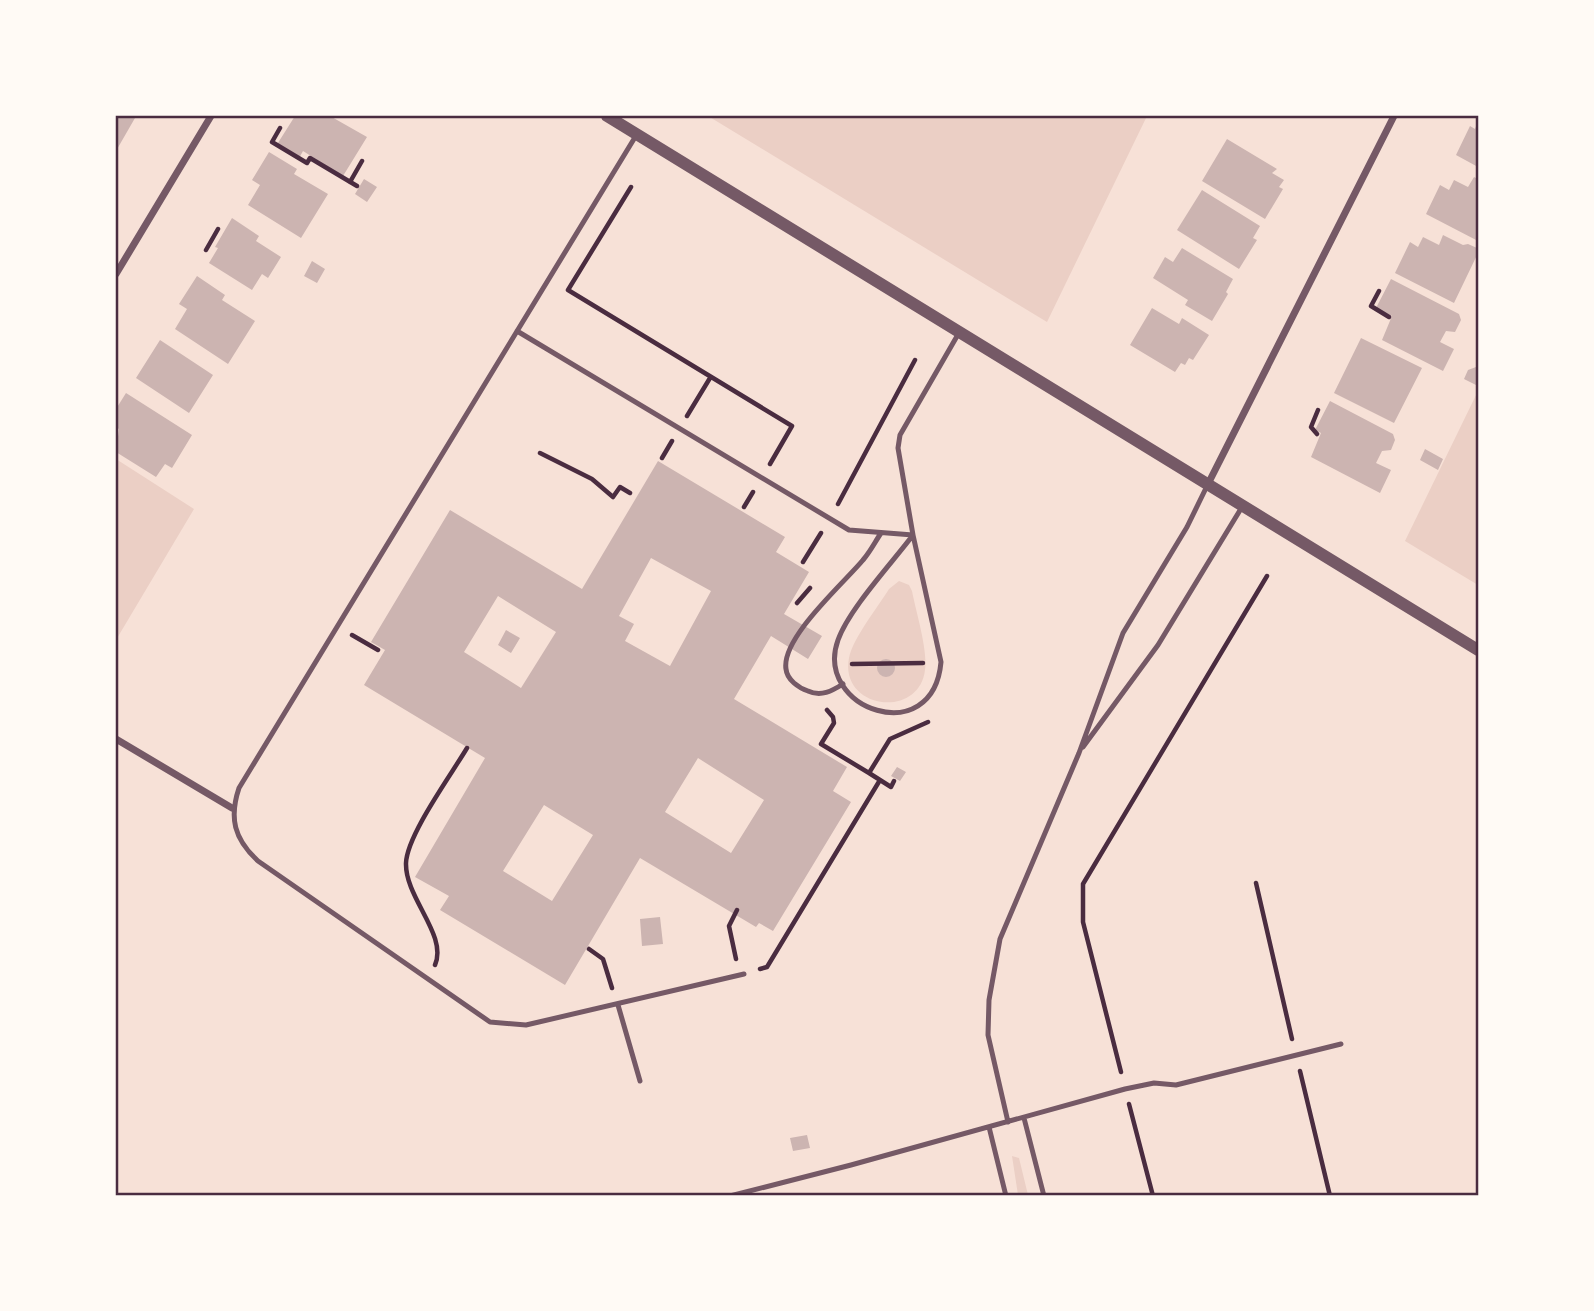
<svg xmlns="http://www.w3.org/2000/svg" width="1594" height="1311" viewBox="0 0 1594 1311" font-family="Poppins,sans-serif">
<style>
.green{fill:#ebcfc5}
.building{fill:#ccb4b1;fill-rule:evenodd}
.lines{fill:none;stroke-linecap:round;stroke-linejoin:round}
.path{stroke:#4a2c40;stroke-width:4.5}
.service{stroke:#755966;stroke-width:5}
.minor{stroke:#755966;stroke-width:7}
.tertiary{stroke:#755966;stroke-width:12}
.neatline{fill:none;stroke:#4a2c40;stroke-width:2.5}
</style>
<rect width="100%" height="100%" fill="#f7e1d7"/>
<path class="green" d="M708,116H1147L1047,322Z
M1478,391V585L1405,541Z
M116,459L194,509L116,640Z
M899,581L909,585L912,591C916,612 928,650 925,670C919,720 839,709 849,658C853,638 878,607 889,589Z
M1012,1156L1019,1158L1028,1195H1018Z"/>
<path class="building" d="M116,116L135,118L116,151Z
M295,116H330L367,137L343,176L303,151L298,160L276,146Z
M1478,121V167L1456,155L1470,126L1475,129Z
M1227,139L1277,169L1272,173L1284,180L1279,187L1283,189L1265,219L1202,181Z
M269,152L297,169L294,174L328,194L301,238L248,205L260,185L252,180Z
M1474,177L1478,179V241L1426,214L1440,185L1449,190L1454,180L1468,187Z
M364,179L377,187L367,202L355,194Z
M1202,190L1260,226L1253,238L1257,240L1239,269L1177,230Z
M232,218L259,236L256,241L281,257L268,278L262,274L252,290L209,263L218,248L215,247Z
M1443,235L1463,245L1468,244L1477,248L1478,253L1454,303L1395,273L1410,242L1418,247L1423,237L1439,245Z
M1182,248L1233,279L1226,292L1228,294L1212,321L1185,305L1188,300L1153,278L1165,257L1173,262Z
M312,261L325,269L317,283L304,276Z
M197,276L225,295L222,300L255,321L228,364L175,329L187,309L179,304Z
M1391,279L1459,314L1461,320L1455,332L1446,331L1440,342L1454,349L1443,371L1382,340L1392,316L1376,308Z
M1152,308L1179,324L1182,318L1209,335L1193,360L1189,358L1185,365L1181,363L1175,372L1130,345Z
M1361,338L1422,368L1394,423L1334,393Z
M160,340L213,375L189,413L136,378Z
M1476,367L1478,368V386L1464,379L1468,370Z
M126,393L192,435L172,468L165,464L156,477L116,452L119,429L116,427V409Z
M1330,401L1393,434L1395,440L1391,450L1382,451L1376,463L1391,470L1380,493L1311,457L1321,433L1315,430Z
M1425,449L1443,459L1438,470L1420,460Z
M658,461L785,537L776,552L809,572L784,614L822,636L808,659L771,636L734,699L847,767L833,791L851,802L773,931L759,923L756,927L640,858L565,985L440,910L449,896L415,877L485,758L364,685L385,650L371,642L450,510L582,589ZM651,558L711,591L670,666L625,641L634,624L619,616ZM498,596L556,632L521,688L464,652ZM698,758L764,800L731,853L665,812ZM544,805L593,835L552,901L503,871Z
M506,630L520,638L511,653L498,645Z
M877 668a9 9 0 1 1 18 0a9 9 0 1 1-18 0Z
M897,767L906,772L900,781L891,776Z
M660,917L663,944L642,946L640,919Z
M807,1135L810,1148L793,1151L790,1138Z"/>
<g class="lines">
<path class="path" d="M280,128L272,142L307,163L310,158L357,186
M350,182L362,161
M631,187L568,290L792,426L770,464
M206,250L218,229
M1379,291L1371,306L1389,317
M687,416L710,378
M1317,434L1311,427L1318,410
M540,453L592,479L613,497L620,487L630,493
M662,458L672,441
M838,504L915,360
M744,507L753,492
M803,562L821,533
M797,603L810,588
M352,635L378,650
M852,664L923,663
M827,710L833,717L834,723L821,744L869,773
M880,780L891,787L894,781
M1256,883L1292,1039
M589,949L603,959L612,988
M736,959L729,926L737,910
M435,965C448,935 405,898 406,863C407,835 451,775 467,748
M760,969L767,967L880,780L869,773L890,739L928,722
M1300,1071L1330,1196
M1121,1072L1083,922V884L1267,576
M1129,1104L1153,1196"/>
<path class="service" d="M637,134L239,788C229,818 234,839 258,861L490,1022L526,1025L744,974
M517,331L849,530L913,535L941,662C933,751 813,709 838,640C849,609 892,563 913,535L898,448L900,435L960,331
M843,684C832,691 821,697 808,691C799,688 787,680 786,669C781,638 844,583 863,560C870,552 875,542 881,533
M1083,747L1158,645L1242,507
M618,1005L640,1081
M1024,1118L1044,1196
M1008,1122L988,1035L989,1000L1000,939L1079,753L1123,633L1187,527L1208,484
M989,1127L1006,1196
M730,1196L851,1165L1125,1089L1154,1083L1176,1085L1341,1044"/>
<path class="minor" d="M116,274L211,116
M1208,484L1394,116
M116,739L232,808"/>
<path class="tertiary" d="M607,116L1478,650"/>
</g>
<rect width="1594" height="1311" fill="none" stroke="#fffaf5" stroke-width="234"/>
<rect x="117" y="117" width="1360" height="1077" class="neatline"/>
</svg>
